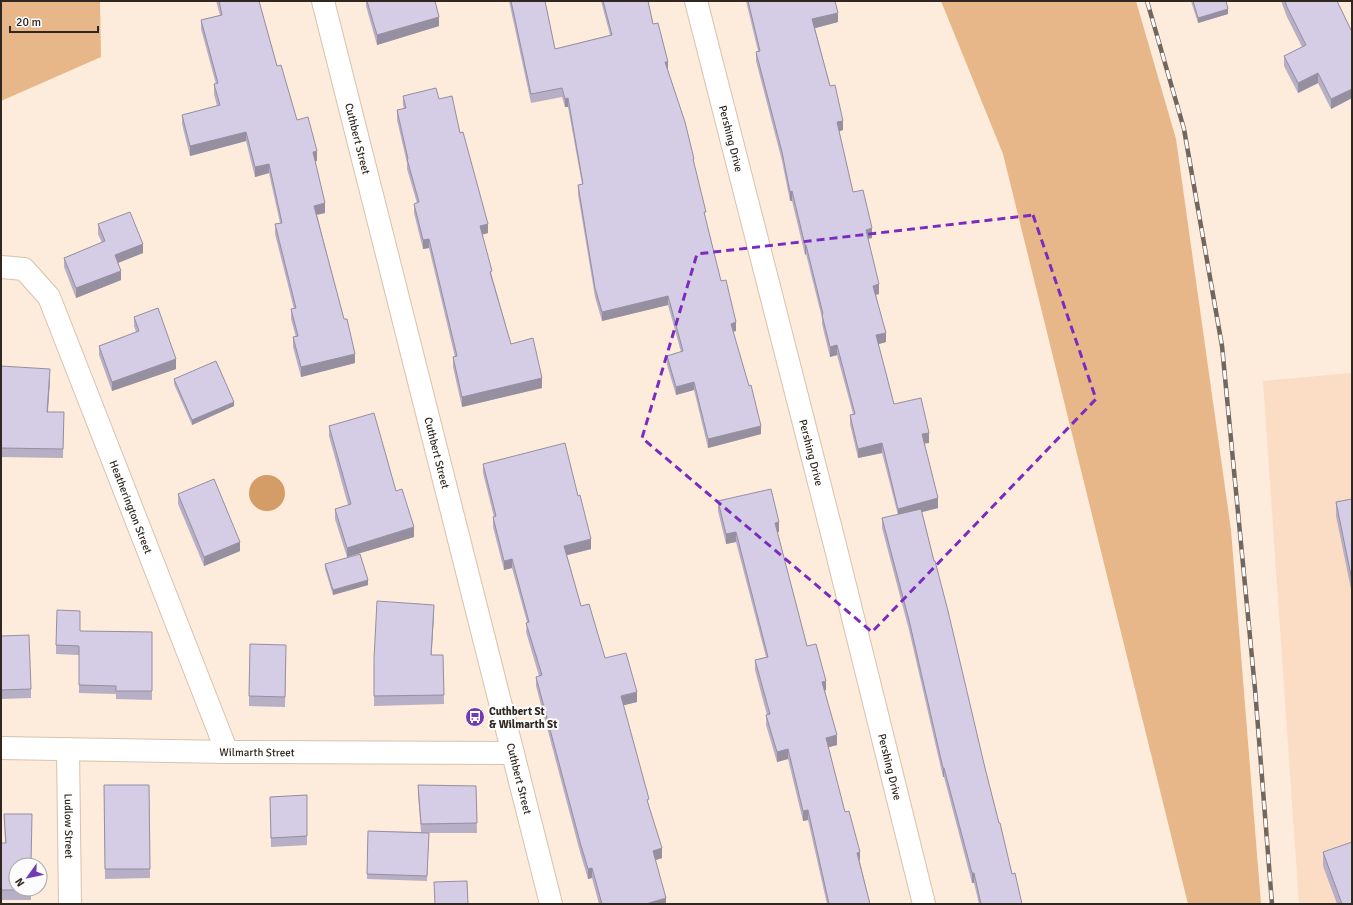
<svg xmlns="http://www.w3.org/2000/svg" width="1353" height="905" viewBox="0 0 1353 905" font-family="Signika,sans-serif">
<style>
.built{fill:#faddc4}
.green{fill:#e7b78a}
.water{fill:#d49c66}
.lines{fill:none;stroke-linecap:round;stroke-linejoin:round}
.minor-casing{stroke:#d7c2ae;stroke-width:24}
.minor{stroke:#fff;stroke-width:22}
.rail-casing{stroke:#73675d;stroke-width:4.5}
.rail{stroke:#fcfcfc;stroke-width:3;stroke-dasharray:9;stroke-linecap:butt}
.wall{fill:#b7afc5}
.shaded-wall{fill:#958fa0}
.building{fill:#d5cce5;stroke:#958fa0}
.marked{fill:none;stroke:#7b2cbf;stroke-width:3;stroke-dasharray:8 5;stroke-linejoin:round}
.labels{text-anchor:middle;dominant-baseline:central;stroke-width:4;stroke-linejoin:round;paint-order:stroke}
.street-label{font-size:11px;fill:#302820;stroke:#fcfcfc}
.poi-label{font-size:11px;font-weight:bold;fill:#302820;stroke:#fcfcfc;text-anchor:start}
</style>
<rect width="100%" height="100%" fill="#fdebdb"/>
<path class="built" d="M1352,373V904H1299L1263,381Z"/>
<path class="green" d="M1,1H100L101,57L1,101Z
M941,1H1136L1176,139L1231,530L1261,904H1188L1003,154Z"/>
<path class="water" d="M249 493a18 18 0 1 1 36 0a18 18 0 1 1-36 0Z"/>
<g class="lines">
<defs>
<g id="minor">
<path id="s1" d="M323,1L551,904"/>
<path id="s2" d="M696,1L835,545L924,904"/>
<path id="s3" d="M1,267L24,269L49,297L227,752"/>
<path id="s4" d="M1,748L227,752L513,753"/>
<path id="s5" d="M68,749L70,904"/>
</g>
</defs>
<use href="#minor" class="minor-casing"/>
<use href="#minor" class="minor"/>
<defs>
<path id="rail" d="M1147,1L1184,129L1222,346L1255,689L1272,904"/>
</defs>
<use href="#rail" class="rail-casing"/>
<use href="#rail" class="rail"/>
</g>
<path class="wall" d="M216,1H259L277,66L297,120L317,161H315L325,213L317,215L355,363L301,377L293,347V337H296L291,319V309H294L275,234V224L280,223L269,173L255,177L246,141L190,156L182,124V115L217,106L214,94V84H216L201,29V20L220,15Z
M366,1H435L439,26L377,45L366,6Z
M509,1H545L555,49L610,35L601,1H648L653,24L668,70L694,165L706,220L721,281L736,331L733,332L761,434L708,448L694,390L676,395L667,365V356L681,352L668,305L602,321L595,297L578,194V185L582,184L568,107H565L562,97L531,103Z
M746,1H835L838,22L815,28L830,86L843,130L839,131L853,192L872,238L868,239L879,294L876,295L886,342L878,344L894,404L929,443H924L938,508L922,512L985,768L1012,874L1022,904H979L974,883H972L944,777H943L909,630L882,528V518L898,515L882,453L858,458L850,424V415L853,414L837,355L830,357L822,324V318L806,254L805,255L792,201H790L782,161L756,61V52L758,51Z
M1191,1H1226L1228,14L1198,23Z
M1281,1H1337L1352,32V98L1331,109L1318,83L1298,93L1284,66V56L1302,47L1287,17Z
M403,96L439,99L460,133L488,233L482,235L492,276L511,344L542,388L462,407L453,367V357H455L429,248L423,249L414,213V204L417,203L407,169V163L397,120V110L404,109L403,105Z
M98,224L143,253L118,263L121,280L76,298L64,267V258L102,243L98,234Z
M134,317L176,369L112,391L99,355V346L136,332L134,326Z
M1,366L50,379L48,412H64L63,458L1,457Z
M174,379L234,406L192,425L174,384Z
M329,426L396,491L414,537L347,557L335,519V509L348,505L329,436Z
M483,464L591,549L567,555L581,606L605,658L637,702L623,705L662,858L655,860L666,904H599L592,878L588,879L580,852L536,686V677L539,676L526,632L527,622L512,568L504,570L493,527V517H494L483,473Z
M178,494L240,551L204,566L178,504Z
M1352,499V594L1336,516V502Z
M718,501L779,532H777L807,646L826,690L825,691L837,745L828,747L845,812L860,862L870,904H827L808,820L803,821L788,759L777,762L766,725V715H767L755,670V660L766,657L736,542L726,544L718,511Z
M325,564L368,585L333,595L325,569Z
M434,614L431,655H443L444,704L374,706V659Z
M80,631L152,632V700L116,699V694L79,693V655L56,654V645Z
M1,636L31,689V698L1,699Z
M286,655L285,707L249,706V696Z
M104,785H149L150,878L105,879Z
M418,785L476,786L477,833H429L427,881L367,879L368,831L421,832L418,794Z
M307,795V845L271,847L270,797Z
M4,814L31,889V900H1V843H5Z
M1323,852L1352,904H1337L1323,866Z"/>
<path class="shaded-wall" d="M1228,9V14L1198,23V18Z
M838,13V22L812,29V19Z
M439,17V26L377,45V35Z
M665,62H668V70L665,71Z
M1318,73V83L1298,93V83Z
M1352,89V98L1331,109V99Z
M568,98V107H565V99Z
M843,121V130L837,132V122Z
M246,132V141L190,156V146Z
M317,151V161L313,162V152Z
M269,164V173L255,177V167Z
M792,191V201H790V192Z
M325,203V213L314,215V206Z
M488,224V233L480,235V226Z
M872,228V238L866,239V230Z
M429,239V248L423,249V240Z
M143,244V253L115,264V255Z
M805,245H806V254L805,255Z
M121,271V280L76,298V288Z
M879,284V294L873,295V286Z
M668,296V305L602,321V312Z
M736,322V331L731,332V324Z
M886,333V342L876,345V335Z
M837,345V355L830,357V347Z
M355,354V363L301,377V367Z
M176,359V369L112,391V382Z
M50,369V379L47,422V412Z
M542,378V388L462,407V397Z
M694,382V390L676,395V387Z
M234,402V406L192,425V420Z
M761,426V434L708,448V439Z
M929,433V443L922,444V434Z
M882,443V453L858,458V449Z
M938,498V508L898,518V509Z
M779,522V532L775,533V523Z
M414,527V537L347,557V548Z
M736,532V542L726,544V534Z
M591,539V549L564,556V546Z
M240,542V551L204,566V557Z
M512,559V568L504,570V561Z
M368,580V585L333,595V590Z
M434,605V614L431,665V655Z
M826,681V690L822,692V682Z
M637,692V702L621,706V696Z
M837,735V745L826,748V738Z
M788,749V759L777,762V752Z
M943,768H944V777H943Z
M808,810V820L803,821V811Z
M662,848V858L653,861V851Z
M860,852V862L857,853Z
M592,868V878L588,879V869Z
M972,873H974V883H972Z
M666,898V904H646Z"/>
<path class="building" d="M219,1H259L277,66L281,65L297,120L308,117L317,151L313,152L325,203L314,206L344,319H347L355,354L301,367L293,337L298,336L291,309L296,308L275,224L282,223L269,164L255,167L246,132L190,146L182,115L220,105L214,84L218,83L201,20L222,15Z
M367,1H435L439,17L377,35Z
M511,1H545L555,49L612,35L603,1H648L653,24L658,23L668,62H665L685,122L694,159H693L706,212H704L721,281L726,280L736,322L731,324L749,386L751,385L761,426L708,439L694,382L676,387L667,356L683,351L668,296L602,312L595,288L578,185L583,184L568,98L565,99L562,88L531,94Z
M748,1H835L838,13L812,19L830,86L835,85L843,121L837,122L853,192L863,190L872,228L866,230L879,284L873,286L886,333L876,335L894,404L921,398L929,433L922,434L938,498L898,509L882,443L858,449L850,415L855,414L837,345L830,347L822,315L823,314L806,245H805L792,191L790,192L782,152L756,52L760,51Z
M1193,1H1226L1228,9L1198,18Z
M1285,1H1337L1352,32V89L1331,99L1318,73L1298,83L1284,56L1306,45L1287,7Z
M436,88L439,99L452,96L460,133L463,132L488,224L480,226L492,271L490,272L511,344L533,338L542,378L462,397L453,357L457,356L429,239L423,240L414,204L419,202L407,159H408L397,110L406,108L403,96Z
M130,212L143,244L115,255L121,271L76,288L64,258L105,241L98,224Z
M158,308L176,359L112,382L99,346L139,331L134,317Z
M216,361L234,402L192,420L174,379Z
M1,366L50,369L47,412H64L63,449L1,448Z
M374,413L396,491L402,489L414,527L347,548L335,509L351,504L329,426Z
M565,443L578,496L580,495L591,539L564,546L581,606L589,604L605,658L626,653L637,692L621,696L649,799L647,800L662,848L653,851L666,898L646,904H602L592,868L588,869L580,842L536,677L542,675L526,623L529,622L512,559L504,561L493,517L496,516L483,464Z
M214,479L240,542L204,557L178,494Z
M771,489L779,522L775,523L807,646L816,644L826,681L822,682L837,735L826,738L845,812L849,811L860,852L857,853L870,904H829L808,810L803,811L788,749L777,752L766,715L770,714L755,660L768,657L736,532L726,534L718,501Z
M1352,499V580L1336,502Z
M921,509L934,561H935L948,611L985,768L999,823H1000L1012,874L1015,873L1022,904H981L974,873H972L944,768H943L909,620L882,518Z
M360,554L368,580L333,590L325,564Z
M377,601L434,605L431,655H443L444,695L374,696V659Z
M57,610L80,611V631L152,632V691H116V686L79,685V646L56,645Z
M29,635L31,689L1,690V636Z
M250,644L286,645L285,697L249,696Z
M104,785H149L150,869H105Z
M418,785L476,786L477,823L421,824Z
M307,795V836L271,838L270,797Z
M4,814H32L31,865H16V889H31V890H1V843H6Z
M368,831L429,833L427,876L367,874Z
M1352,842V904H1342L1323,852Z
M467,881L468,904H435L434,882Z"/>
<path class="marked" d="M1033,215L1096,399L872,632L642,438L697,254Z"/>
<defs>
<symbol id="bus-disc" viewBox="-11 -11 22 22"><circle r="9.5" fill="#733bb1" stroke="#fcfcfc"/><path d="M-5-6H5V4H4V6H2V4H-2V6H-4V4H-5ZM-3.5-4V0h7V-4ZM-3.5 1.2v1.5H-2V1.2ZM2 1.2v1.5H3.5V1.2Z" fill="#fff"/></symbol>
</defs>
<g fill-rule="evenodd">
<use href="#bus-disc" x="464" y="706" width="22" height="22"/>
</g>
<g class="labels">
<g class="street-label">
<text stroke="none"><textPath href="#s1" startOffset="142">Cuthbert Street</textPath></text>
<text stroke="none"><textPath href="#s2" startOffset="142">Pershing Drive</textPath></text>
<text stroke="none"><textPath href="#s2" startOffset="466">Pershing Drive</textPath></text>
<text stroke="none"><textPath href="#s1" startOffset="466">Cuthbert Street</textPath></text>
<text stroke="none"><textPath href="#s3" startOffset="286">Heatherington Street</textPath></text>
<text stroke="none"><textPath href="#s4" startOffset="256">Wilmarth Street</textPath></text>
<text stroke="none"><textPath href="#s2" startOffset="790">Pershing Drive</textPath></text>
<text stroke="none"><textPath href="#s1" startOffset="802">Cuthbert Street</textPath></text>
<text stroke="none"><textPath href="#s5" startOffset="77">Ludlow Street</textPath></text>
</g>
<g class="poi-label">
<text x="489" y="711">Cuthbert St<tspan x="489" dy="13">&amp; Wilmarth St</tspan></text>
</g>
</g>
<rect width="1353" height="905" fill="none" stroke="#302820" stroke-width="4"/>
<g transform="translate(28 877) rotate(237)"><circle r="19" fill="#fcfcfc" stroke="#aaa7a4"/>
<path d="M0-3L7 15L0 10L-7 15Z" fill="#733bb1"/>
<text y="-6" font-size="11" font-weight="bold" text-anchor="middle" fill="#302820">N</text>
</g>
<path d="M10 26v6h88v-6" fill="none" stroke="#302820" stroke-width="2"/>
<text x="16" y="26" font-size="12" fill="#302820" stroke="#fcfcfc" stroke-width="3" paint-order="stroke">20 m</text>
</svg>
